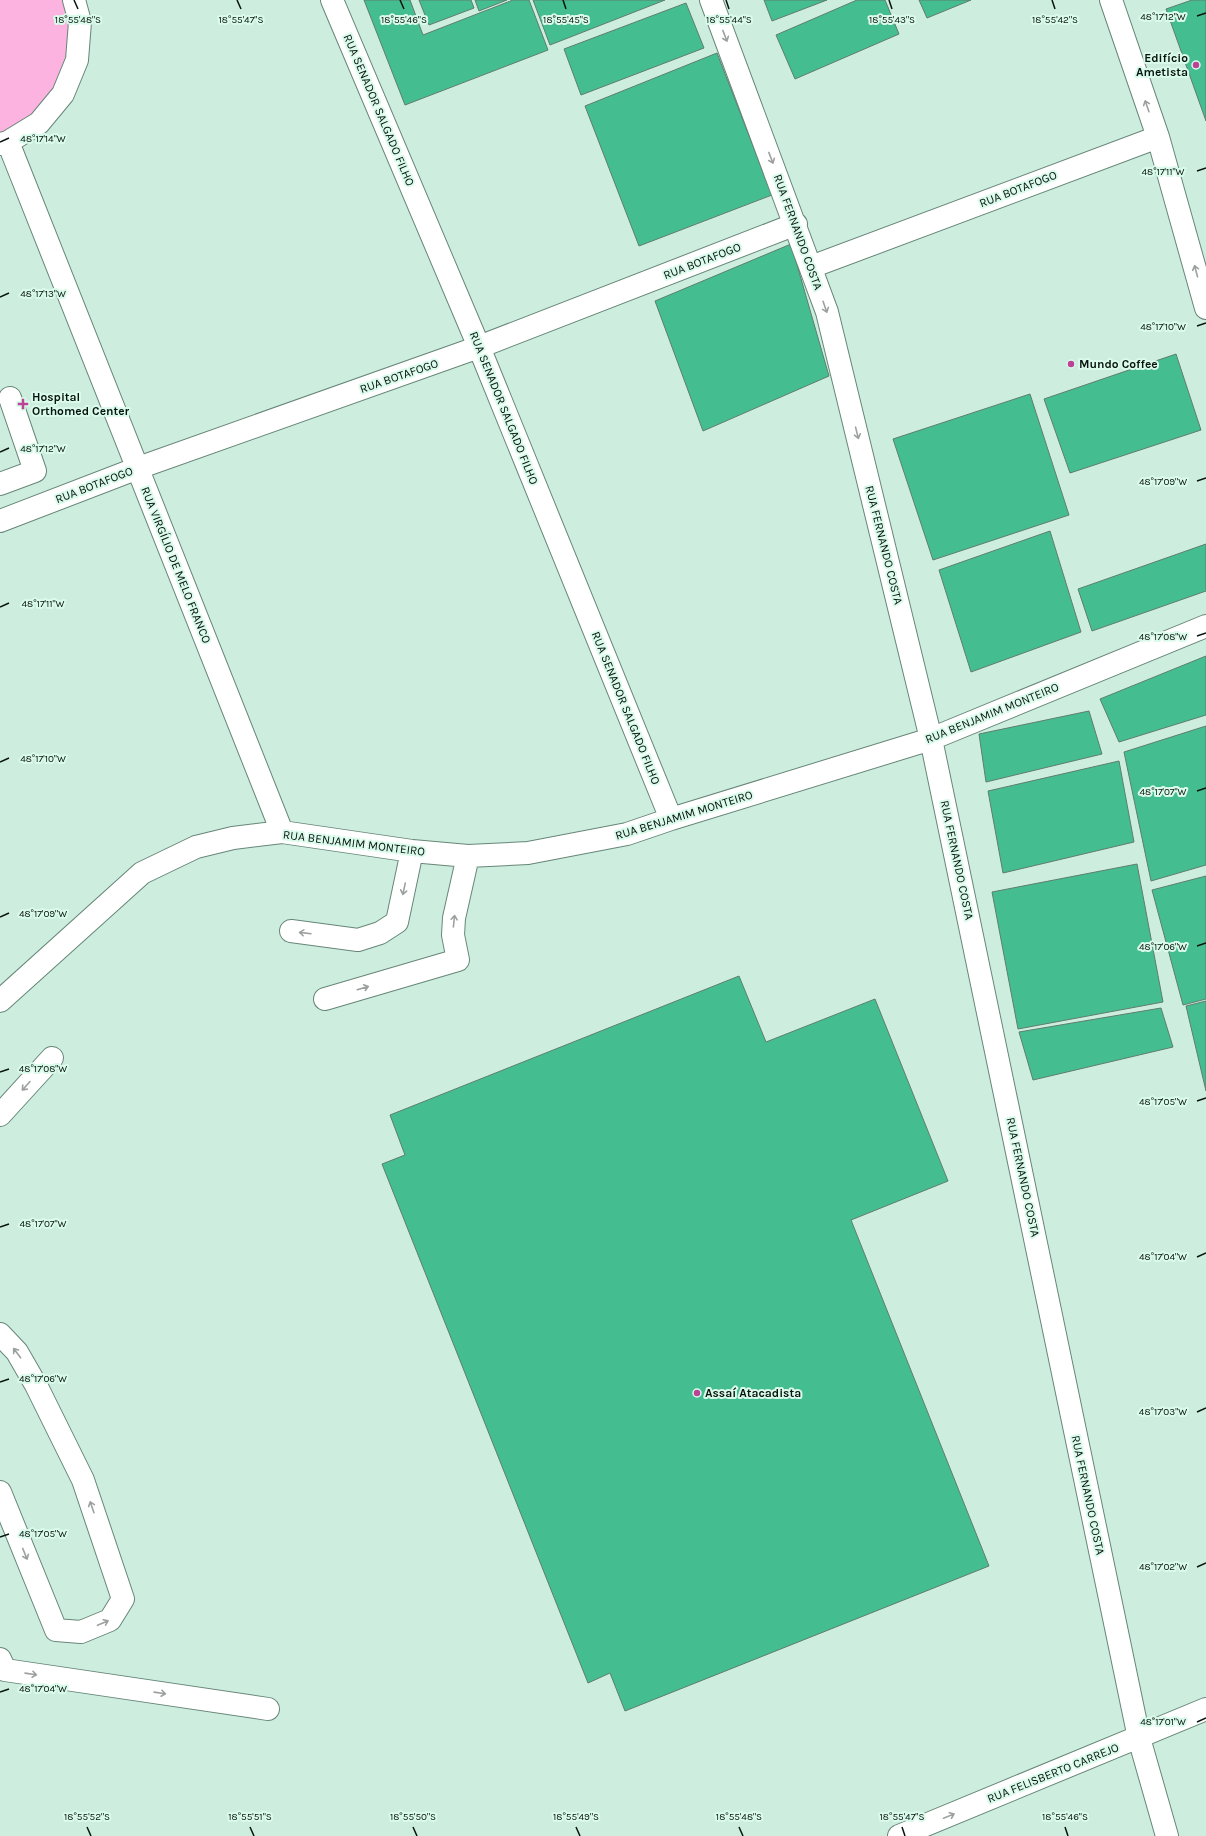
<svg xmlns="http://www.w3.org/2000/svg" width="1206" height="1836" font-family="Karla,sans-serif">
  <style>
    .green { fill: #fcb3df }
    .building { fill: #44be91; stroke: #5f7d6f }
    .lines { fill: none; stroke-linecap: round; stroke-linejoin: round }
    .minor-casing { stroke: #678678; stroke-width: 24 }
    .minor { stroke: #fff; stroke-width: 22 }
    .oneway { stroke: #9ca19f }
    .ticks { fill: none; stroke: #08140f; stroke-width: 1.5 }
    .poi-dot { fill: #bc4295; stroke: #dafbeb; stroke-width: 1.5 }
    .labels { text-anchor: middle; dominant-baseline: central; stroke-width: 4; stroke-linejoin: round; paint-order: stroke }
    .poi-label { font-size: 12px; font-weight: bold; fill: #08140f; stroke: #dafbeb; text-anchor: start }
    .street-label { font-size: 12px; fill: #08140f; stroke: #dafbeb }
    .ticks-label { font-size: 10px; text-anchor: middle; fill: #08140f; stroke: #dafbeb; stroke-width: 4; stroke-linejoin: round; paint-order: stroke }
  </style>
  <rect width="100%" height="100%" fill="#cdeede"/>
  <path class="green" d="M0,0h74l-11,94 -63,50z"/>
  <path class="building" d="M364,0h46l13,35 90,-35h16l19,50 -143,55z
    M419,0h52l3,8 -45,17z
    M475,0h32l-28,11z
    M533,0h132l-115,45z
    M764,0h63l-55,21z
    M857,0h28l14,34 -104,45 -19,-44z
    M919,0h52l-44,18z
    M1192,0h14v121l-40,-112z
    M686,3l18,45 -123,47 -17,-46z
    M717,53l55,142 -133,51 -54,-140z
    M791,244l38,132 -126,55 -48,-130z
    M1176,354l25,76 -131,43 -26,-74z
    M1030,394l39,121 -136,45 -40,-121z
    M1050,531l31,101 -110,40 -32,-102z
    M1206,544v47l-114,40 -14,-42z
    M1206,656v59l-87,27 -19,-43z
    M1089,711l13,43 -116,28 -7,-48z
    M1206,726v139l-55,16 -27,-129z
    M1119,761l15,81 -131,31 -15,-82z
    M1137,864l26,138 -145,27 -26,-137z
    M1206,876v123l-23,6 -31,-115z
    M739,976l27,66 109,-43 73,182 -97,39 138,346 -364,145 -15,-38 -22,10 -206,-519 23,-9 -15,-40z
    M1206,1001v90l-20,-85z
    M1161,1008l12,39 -140,33 -14,-48z"/>
  <g class="lines">
    <g class="minor-casing">
      <path id="minor" d="M332,0l147,347 192,472
        M711,0l116,312 104,427 208,999 28,98
        M1111,0l47,137 48,171
        M8,142l274,690
        M0,144l8,-2 31,-19 24,-29 14,-34 3,-38 -6,-22
        M811,267l347,-130
        M0,484l35,-13 -25,-73
        M0,521l138,-53 341,-121 317,-123
        M291,931l67,9 22,-7 17,-11 15,-71
        M325,999l133,-39 -5,-25 1,-17 14,-62
        M0,1001l142,-128 54,-26 37,-9 49,-6 130,19 56,5 60,-3 99,-19 44,-15 260,-80 275,-113
        M0,1115l52,-57
        M0,1334l17,18 19,33 47,95 40,119 -13,21 -29,12 -25,-2 -56,-138
        M0,1659l5,11 263,39
        M899,1836l307,-127"/>
    </g>
    <use href="#minor" class="minor"/>
  </g>
  <defs><path id="oneway-shaft" d="M-6 0H5M1.5-3L5.5 0L1.5 3" fill="none" stroke-width="1.6" stroke-linecap="round" stroke-linejoin="round"/></defs>
  <g class="oneway">
    <use href="#oneway-shaft" transform="translate(725 36) rotate(69)"/>
    <use href="#oneway-shaft" transform="translate(1147 106) rotate(-109)"/>
    <use href="#oneway-shaft" transform="translate(771 158) rotate(69)"/>
    <use href="#oneway-shaft" transform="translate(1196 271) rotate(-105)"/>
    <use href="#oneway-shaft" transform="translate(825 307) rotate(71)"/>
    <use href="#oneway-shaft" transform="translate(857 433) rotate(76)"/>
    <use href="#oneway-shaft" transform="translate(404 889) rotate(102)"/>
    <use href="#oneway-shaft" transform="translate(454 921) rotate(-84)"/>
    <use href="#oneway-shaft" transform="translate(305 933) rotate(-173)"/>
    <use href="#oneway-shaft" transform="translate(363 988) rotate(-16)"/>
    <use href="#oneway-shaft" transform="translate(26 1086) rotate(132)"/>
    <use href="#oneway-shaft" transform="translate(17 1353) rotate(-127)"/>
    <use href="#oneway-shaft" transform="translate(92 1507) rotate(-109)"/>
    <use href="#oneway-shaft" transform="translate(25 1554) rotate(68)"/>
    <use href="#oneway-shaft" transform="translate(103 1623) rotate(-23)"/>
    <use href="#oneway-shaft" transform="translate(31 1674) rotate(8)"/>
    <use href="#oneway-shaft" transform="translate(160 1693) rotate(8)"/>
    <use href="#oneway-shaft" transform="translate(949 1816) rotate(-22)"/>
  </g>
  <path class="ticks" d="M74,0l4,9M237,0l4,9M400,0l4,9M563,0l3,9M726,0l3,9M889,0l3,9M1052,0l3,9M1197,16l9,-3M0,142l9,-4M1197,171l9,-3M0,297l9,-4M1197,326l9,-3M0,452l9,-4M1197,481l9,-3M0,607l9,-4M1197,636l9,-3M0,762l9,-4M1197,791l9,-3M0,917l9,-4M1197,946l9,-3M0,1072l9,-3M1197,1101l9,-3M0,1227l9,-3M1197,1257l9,-4M0,1382l9,-3M1197,1412l9,-4M0,1537l9,-3M1197,1567l9,-4M0,1692l9,-3M1197,1722l9,-4M87,1827l4,9M250,1827l4,9M413,1827l4,9M576,1827l4,9M739,1827l4,9M902,1827l3,9M1065,1827l3,9"/>
  <g class="poi-dot">
    <circle cx="1196" cy="65" r="4"/>
    <circle cx="1071" cy="364" r="4"/>
    <path d="M21 398h4v4h4v4h-4v4h-4v-4h-4v-4h4z"/>
    <circle cx="697" cy="1393" r="4"/>
  </g>
  <g class="labels">
    <g class="poi-label">
      <text x="1188" y="58" text-anchor="end">Edifício<tspan x="1188" dy="14">Ametista</tspan></text>
      <text x="1079" y="364">Mundo Coffee</text>
      <text x="32" y="397">Hospital<tspan x="32" dy="14">Orthomed Center</tspan></text>
      <text x="705" y="1393">Assaí Atacadista</text>
    </g>
    <g class="street-label">
      <text transform="translate(379 110) rotate(67)">RUA SENADOR SALGADO FILHO</text>
      <text transform="translate(1018 189) rotate(-21)">RUA BOTAFOGO</text>
      <text transform="translate(798 232) rotate(70)">RUA FERNANDO COSTA</text>
      <text transform="translate(702 261) rotate(-21)">RUA BOTAFOGO</text>
      <text transform="translate(399 376) rotate(-19)">RUA BOTAFOGO</text>
      <text transform="translate(504 408) rotate(68)">RUA SENADOR SALGADO FILHO</text>
      <text transform="translate(94 485) rotate(-21)">RUA BOTAFOGO</text>
      <text transform="translate(884 545) rotate(76)">RUA FERNANDO COSTA</text>
      <text transform="translate(176 565) rotate(68)">RUA VIRGÍLIO DE MELO FRANCO</text>
      <text transform="translate(626 708) rotate(68)">RUA SENADOR SALGADO FILHO</text>
      <text transform="translate(992 713) rotate(-22)">RUA BENJAMIM MONTEIRO</text>
      <text transform="translate(684 815) rotate(-17)">RUA BENJAMIM MONTEIRO</text>
      <text transform="translate(354 843) rotate(7)">RUA BENJAMIM MONTEIRO</text>
      <text transform="translate(957 860) rotate(78)">RUA FERNANDO COSTA</text>
      <text transform="translate(1023 1177) rotate(78)">RUA FERNANDO COSTA</text>
      <text transform="translate(1088 1495) rotate(78)">RUA FERNANDO COSTA</text>
      <text transform="translate(1053 1773) rotate(-22)">RUA FELISBERTO CARREJO</text>
    </g>
  </g>
  <g class="ticks-label">
    <text x="1163" y="20">48°17'12"W</text>
    <text x="78" y="23">18°55'48"S</text>
    <text x="241" y="23">18°55'47"S</text>
    <text x="404" y="23">18°55'46"S</text>
    <text x="566" y="23">18°55'45"S</text>
    <text x="729" y="23">18°55'44"S</text>
    <text x="892" y="23">18°55'43"S</text>
    <text x="1055" y="23">18°55'42"S</text>
    <text x="43" y="142">48°17'14"W</text>
    <text x="1163" y="175">48°17'11"W</text>
    <text x="43" y="297">48°17'13"W</text>
    <text x="1163" y="330">48°17'10"W</text>
    <text x="43" y="452">48°17'12"W</text>
    <text x="1163" y="485">48°17'09"W</text>
    <text x="43" y="607">48°17'11"W</text>
    <text x="1163" y="640">48°17'08"W</text>
    <text x="43" y="762">48°17'10"W</text>
    <text x="1163" y="795">48°17'07"W</text>
    <text x="43" y="917">48°17'09"W</text>
    <text x="1163" y="950">48°17'06"W</text>
    <text x="43" y="1072">48°17'08"W</text>
    <text x="1163" y="1105">48°17'05"W</text>
    <text x="43" y="1227">48°17'07"W</text>
    <text x="1163" y="1260">48°17'04"W</text>
    <text x="43" y="1382">48°17'06"W</text>
    <text x="1163" y="1415">48°17'03"W</text>
    <text x="43" y="1537">48°17'05"W</text>
    <text x="1163" y="1570">48°17'02"W</text>
    <text x="43" y="1692">48°17'04"W</text>
    <text x="1163" y="1725">48°17'01"W</text>
    <text x="87" y="1820">18°55'52"S</text>
    <text x="250" y="1820">18°55'51"S</text>
    <text x="413" y="1820">18°55'50"S</text>
    <text x="576" y="1820">18°55'49"S</text>
    <text x="739" y="1820">18°55'48"S</text>
    <text x="902" y="1820">18°55'47"S</text>
    <text x="1065" y="1820">18°55'46"S</text>
  </g>
</svg>
